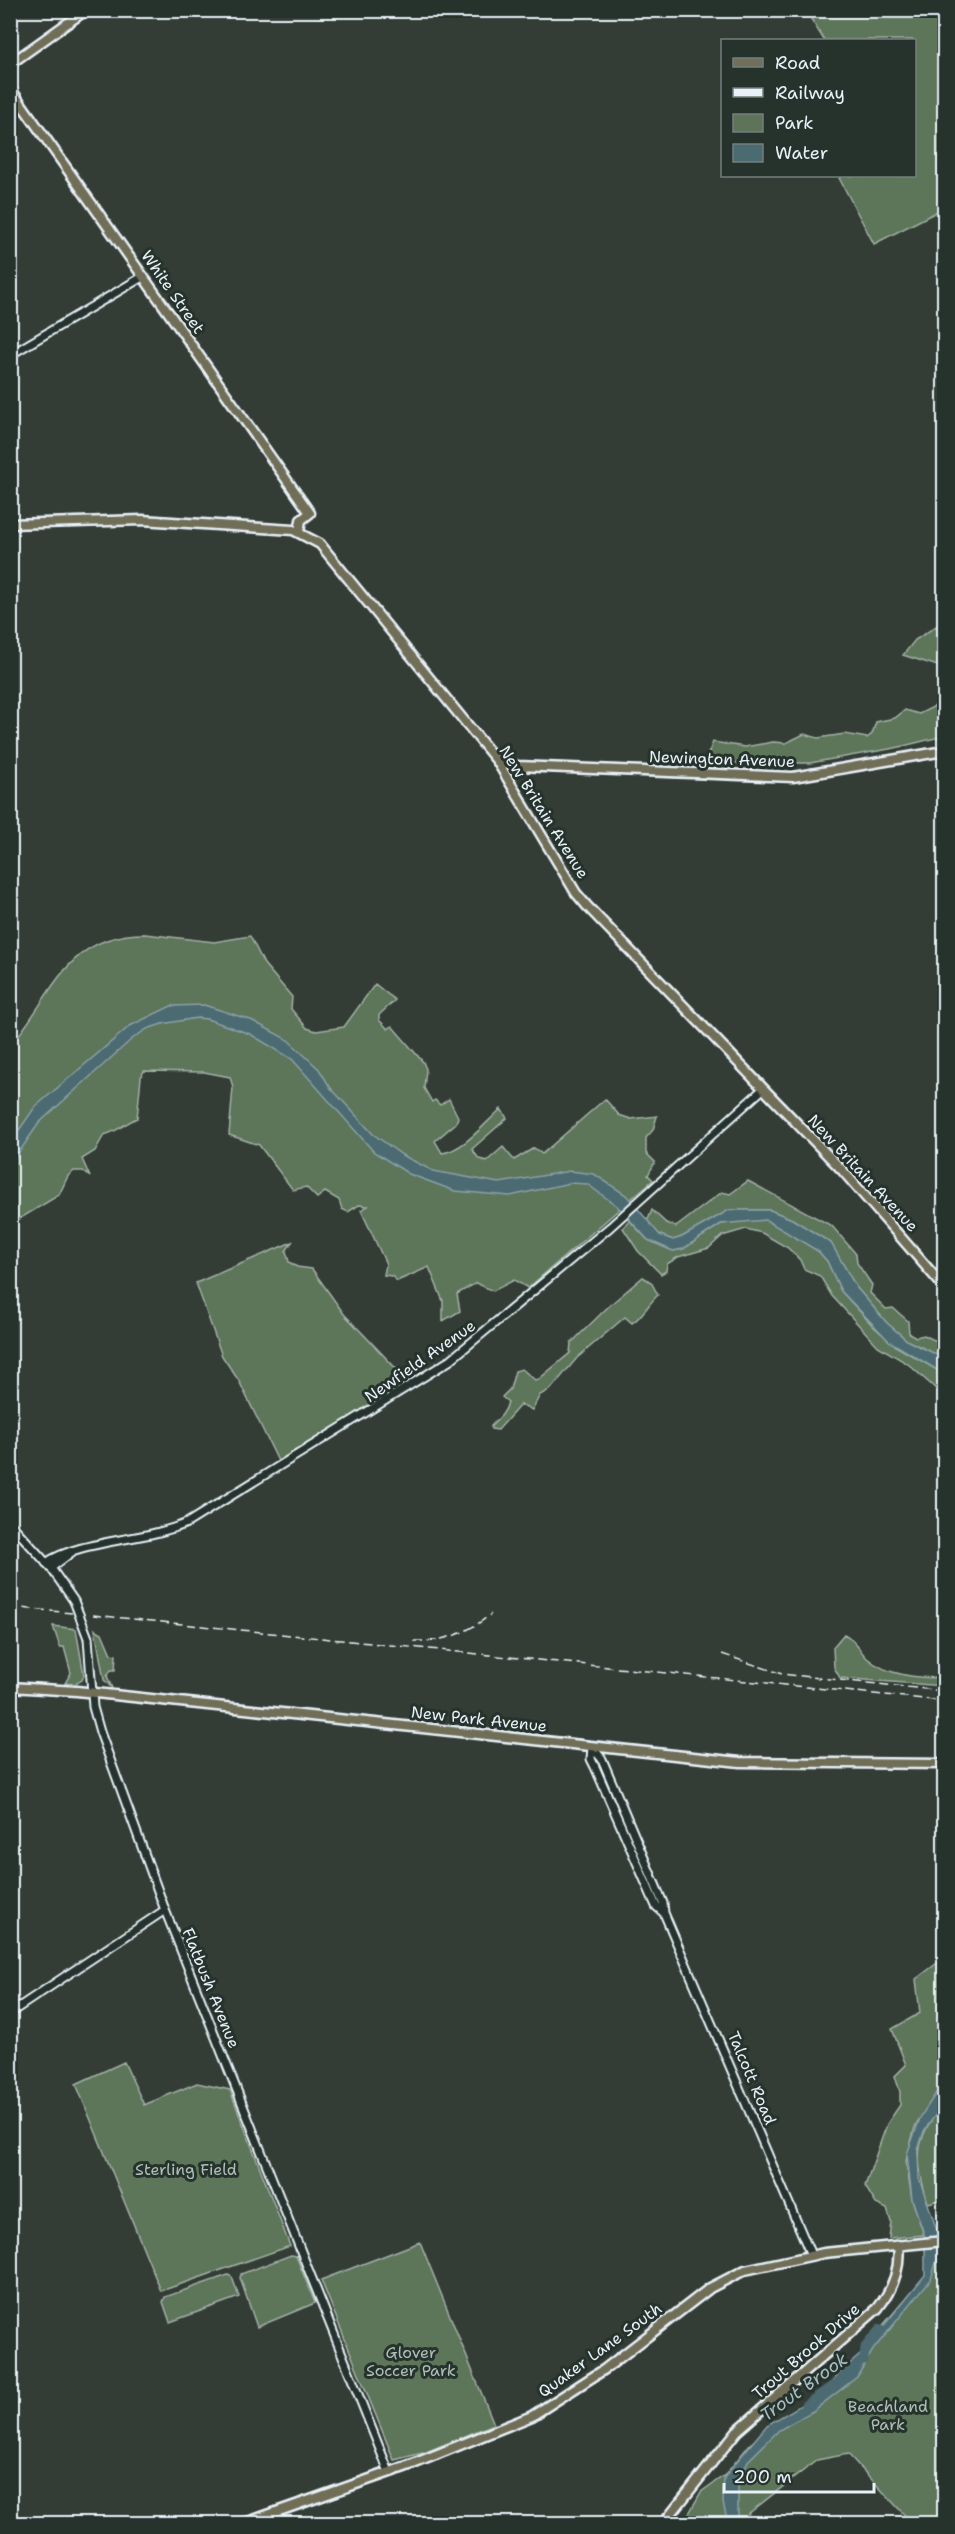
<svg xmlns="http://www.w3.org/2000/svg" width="955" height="2534" font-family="'Shantell Sans',sans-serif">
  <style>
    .green { fill: #5d7458; stroke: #a2b2a8; stroke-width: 1.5 }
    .water { fill: #4b6b72; stroke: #8aa1a8; stroke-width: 1.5 }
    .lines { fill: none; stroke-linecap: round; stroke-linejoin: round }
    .river { stroke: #4b6b72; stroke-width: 9 }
    .minor-casing { stroke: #e8f1f8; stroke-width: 11 }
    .major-casing { stroke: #e8f1f8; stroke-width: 13 }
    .minor { stroke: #26332d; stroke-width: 7 }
    .major { stroke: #716e59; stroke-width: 8 }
    .rail { stroke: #e8f1f8; stroke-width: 1.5; stroke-dasharray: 9 4.5; stroke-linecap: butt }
    .minor-bridge-casing { stroke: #e8f1f8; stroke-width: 11; stroke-linecap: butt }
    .minor-bridge { stroke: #26332d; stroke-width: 7 }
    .labels { text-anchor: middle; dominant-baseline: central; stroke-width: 6; stroke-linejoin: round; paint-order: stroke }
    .street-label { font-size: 16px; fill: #e8f1f8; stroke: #26332d }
    .park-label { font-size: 16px; fill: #b0bfb8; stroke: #26332d }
    .water-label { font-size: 18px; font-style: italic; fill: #a9bbc2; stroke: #26332d }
  </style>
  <rect width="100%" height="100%" fill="#343c36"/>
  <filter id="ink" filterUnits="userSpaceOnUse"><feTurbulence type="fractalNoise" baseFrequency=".0167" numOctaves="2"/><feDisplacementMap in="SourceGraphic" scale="12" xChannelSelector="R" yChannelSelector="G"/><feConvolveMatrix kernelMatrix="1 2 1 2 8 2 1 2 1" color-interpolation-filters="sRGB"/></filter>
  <g filter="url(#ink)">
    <path class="green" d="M806,11h138v197l-70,36 -35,-66 5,-2h70v-136h-90z
      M944,621v47l-41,-13 12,-15z
      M941,703h3v33l-49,12 -85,15h-82l-22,-4 7,-17 32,5 28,-5 13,1 18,-9 14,4 27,-4 22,4 5,-4 4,-12 19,-4 10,-8 14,4z
      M145,934l69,8 36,-6 14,28 28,33 -1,12 16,19 9,3 28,-4 31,-43 20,16 -16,15v5l9,9 4,-3 31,36 3,7 -2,19 8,14 3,-2 5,5 9,-6 9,18 -2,6 -21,18 7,12c22,-3 42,-29 59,-44l6,9 -35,31 7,10 8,2 16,-14 11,13 20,-12 8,6 63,-55 14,16 12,4 26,-3 -4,14 -7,8v15l9,9 -7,13 5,5 -125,108 -14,-8 -21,11 -17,-8 -19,11 3,17 -17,10v-20l-14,-34 -32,14 -5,-5 -8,-1 2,-11 -25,-54 7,-4 -9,-1 -11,7 -6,-3 -3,-9 -14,-8 -8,6 -11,-11 -13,3 -34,-45 -30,-10 4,-48 -3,-10 -26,-5 -60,-1 -3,6 -4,41c-12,5 -20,14 -33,17l-9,16 -13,8 8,18 -7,-6h-9l-6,5 -9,19 -48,29v-179c42,-49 54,-111 134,-111z
      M748,1181l84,45 24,28 1,9 15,22 -2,8 16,16 7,-1 15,13 1,12 7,4 8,-2 12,6 8,-3v20l-36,-17 -21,-18 -31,-36 -25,-44 -39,-24 -22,-9h-41l-47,27 -9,3 -13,-5 -13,-13 5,-12 14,13 10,4 46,-35 8,2z
      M759,1219l10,2 49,30 9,10 14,30 33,36 23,20 47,27v22l-36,-32 -30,-18 -46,-50 -12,-20 -16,-7 -4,-9 -12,-12 -26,-15 -16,-4 -24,7 -13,12 -31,9 -11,7 -1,7 -5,3 -23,-23 -15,-23 6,-8 19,20 25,11 10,-2 38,-25z
      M292,1242l-6,9 3,11 8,5 15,2 32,45 63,66 -2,4 -127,77 -39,-80 -17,-25 -26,-73z
      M643,1277l8,5 7,13c-9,8 -16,22 -26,28l-7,-6 -48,41 -26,31 -11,6 -8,15 -11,-6 -23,26 -7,-1v-3c8,-8 14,-12 17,-24l-6,-5 8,-8 5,-18 7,-2 13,11 4,-1 31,-26 1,-10 39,-38z
      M53,1626l23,3 8,46 -2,5 -7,4 -10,-1 6,-10 -7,-26h-4z
      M95,1629l7,4 9,21 5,1 -1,15h-4l-4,6 5,12 -8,-8z
      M844,1634c11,5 15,16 23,24 20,18 52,20 77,20v8l-104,-8 -6,-11 -1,-20z
      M944,1958v123l-29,46 -9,34 6,38 12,36 -35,3 2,-16 -4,-13 -11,-5 -11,-18 22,-62 13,-19v-13l-5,-16 11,-11 -14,-36 28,-16 -4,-34z
      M124,2062l20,43 53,-22 33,7 60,156 -129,45 -85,-207z
      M944,2103v96l-16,4c-13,-43 -15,-64 16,-100z
      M420,2242l74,182 -68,28 -32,8 -73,-180z
      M944,2248v275h-32l-64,-69 -31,6 -69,54 -3,9 -62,1 18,-32 25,-18 24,-30 80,-59 32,-20 3,-19 62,-72 3,-24z
      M291,2255l5,1 19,47 -58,24 -17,-49 1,-4z
      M228,2275l4,2 7,20 -69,25 -7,-20 2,-5z"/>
    <path class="water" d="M204,1005l47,15 37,20 31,29 11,18 43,47 29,21 31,16 66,12 71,-12 24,3 32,21 34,40 13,5 9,-3 47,-27h41l22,9 39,24 25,44 31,36 21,18 36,17v16l-55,-33 -48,-50 -14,-30 -9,-10 -52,-31 -45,4 -38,25 -10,2 -25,-11 -31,-34 -30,-22 -17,-1 -60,13 -55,-5 -46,-17 -35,-22 -82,-93 -42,-25 -43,-15 -10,-1 -35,6 -15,5 -15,10 -93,84 -28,41 -1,-21 25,-36 95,-81 41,-20z
      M944,2081v22l-20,28 -6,19 1,28 19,55v24l-7,22 -58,71 -16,27 -44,34 -34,19 -31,31 -10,21v41h-10l-5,-20 1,-25 8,-11 35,-42 58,-34 12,-16 23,-20 65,-80v-38l-13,-38 -5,-45 14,-38z"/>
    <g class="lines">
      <path class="river" d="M864,2360l1,-13 15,-18
        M805,2405l30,-21"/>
      <g class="minor-casing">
        <path id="minor" d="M10,355l134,-79
          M10,1523l41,45 23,33
          M46,1563c33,-23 100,-22 141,-40l262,-162 161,-134 153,-138
          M51,1568l21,-16
          M88,1638l5,69 7,25 65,178 224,562
          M592,1747l10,12 61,144 1,10 147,342
          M592,1747l-1,12 4,8 61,139 8,7
          M10,2013l155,-103"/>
      </g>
      <g class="major-casing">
        <path id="major" d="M10,64l76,-54
          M10,88l300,425 -9,7 -2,12
          M10,524l132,-4 151,10 27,14 177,217 79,132 11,13 256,265 101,116
          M498,761l20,5 275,11 151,-26
          M10,1687l67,4 663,71 204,2
          M242,2524l171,-60 119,-48 73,-47 105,-81 35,-18 79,-17 120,-12
          M663,2524l74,-93 141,-123c14,-18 23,-39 20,-63"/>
      </g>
      <use href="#minor" class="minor"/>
      <use href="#major" class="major"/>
      <path class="rail" d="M10,1607l62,6
        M93,1615l851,86
        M414,1641c30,1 54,-8 77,-27
        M722,1654l60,20 162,17"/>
      <g class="minor-bridge-casing">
        <path id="minor-bridge" d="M74,1601l14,37"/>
      </g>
      <use href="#minor-bridge" class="minor-bridge"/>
    </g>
  </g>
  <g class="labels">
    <g class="street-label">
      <text transform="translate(173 292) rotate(55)">White Street</text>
      <text transform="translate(722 759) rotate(2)">Newington Avenue</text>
      <text transform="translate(544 812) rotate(58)">New Britain Avenue</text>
      <text transform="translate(863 1173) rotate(47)">New Britain Avenue</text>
      <text transform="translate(420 1361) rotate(-35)">Newfield Avenue</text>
      <text transform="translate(479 1719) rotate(6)">New Park Avenue</text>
      <text transform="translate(211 1988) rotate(68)">Flatbush Avenue</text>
      <text transform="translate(752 2078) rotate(67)">Talcott Road</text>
      <text transform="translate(600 2350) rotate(-36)">Quaker Lane South</text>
      <text transform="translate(806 2351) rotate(-41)">Trout Brook Drive</text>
    </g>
    <g class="park-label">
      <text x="186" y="2169">Sterling Field</text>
      <text x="411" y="2352">Glover<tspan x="411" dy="18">Soccer Park</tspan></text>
      <text x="888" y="2406">Beachland<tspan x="888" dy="18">Park</tspan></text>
    </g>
    <g class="water-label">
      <text transform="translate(804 2387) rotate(-36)">Trout Brook</text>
    </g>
  </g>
  <rect width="955" height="2534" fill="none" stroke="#26332d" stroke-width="36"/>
  <rect x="18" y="18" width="919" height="2498" fill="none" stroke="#e8f1f8" stroke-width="2" filter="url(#ink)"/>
  <rect x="721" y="39" width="195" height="138" fill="#26332d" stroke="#747f7e" stroke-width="1.5"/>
  <rect x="733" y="58" width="30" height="9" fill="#716e59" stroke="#747f7e" stroke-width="1.5"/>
  <text x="775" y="69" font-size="18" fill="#e8f1f8">Road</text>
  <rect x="733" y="88" width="30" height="9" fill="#e8f1f8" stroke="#747f7e" stroke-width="1.5"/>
  <text x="775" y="99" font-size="18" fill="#e8f1f8">Railway</text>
  <rect x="733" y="114" width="30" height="18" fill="#5d7458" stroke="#747f7e" stroke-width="1.5"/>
  <text x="775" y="129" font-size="18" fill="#e8f1f8">Park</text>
  <rect x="733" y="144" width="30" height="18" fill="#4b6b72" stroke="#747f7e" stroke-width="1.5"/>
  <text x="775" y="159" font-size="18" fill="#e8f1f8">Water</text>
  <path d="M724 2483v9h150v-9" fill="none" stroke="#e8f1f8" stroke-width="3"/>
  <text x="733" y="2483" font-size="18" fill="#e8f1f8" stroke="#26332d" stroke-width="4.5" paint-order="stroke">200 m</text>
</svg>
